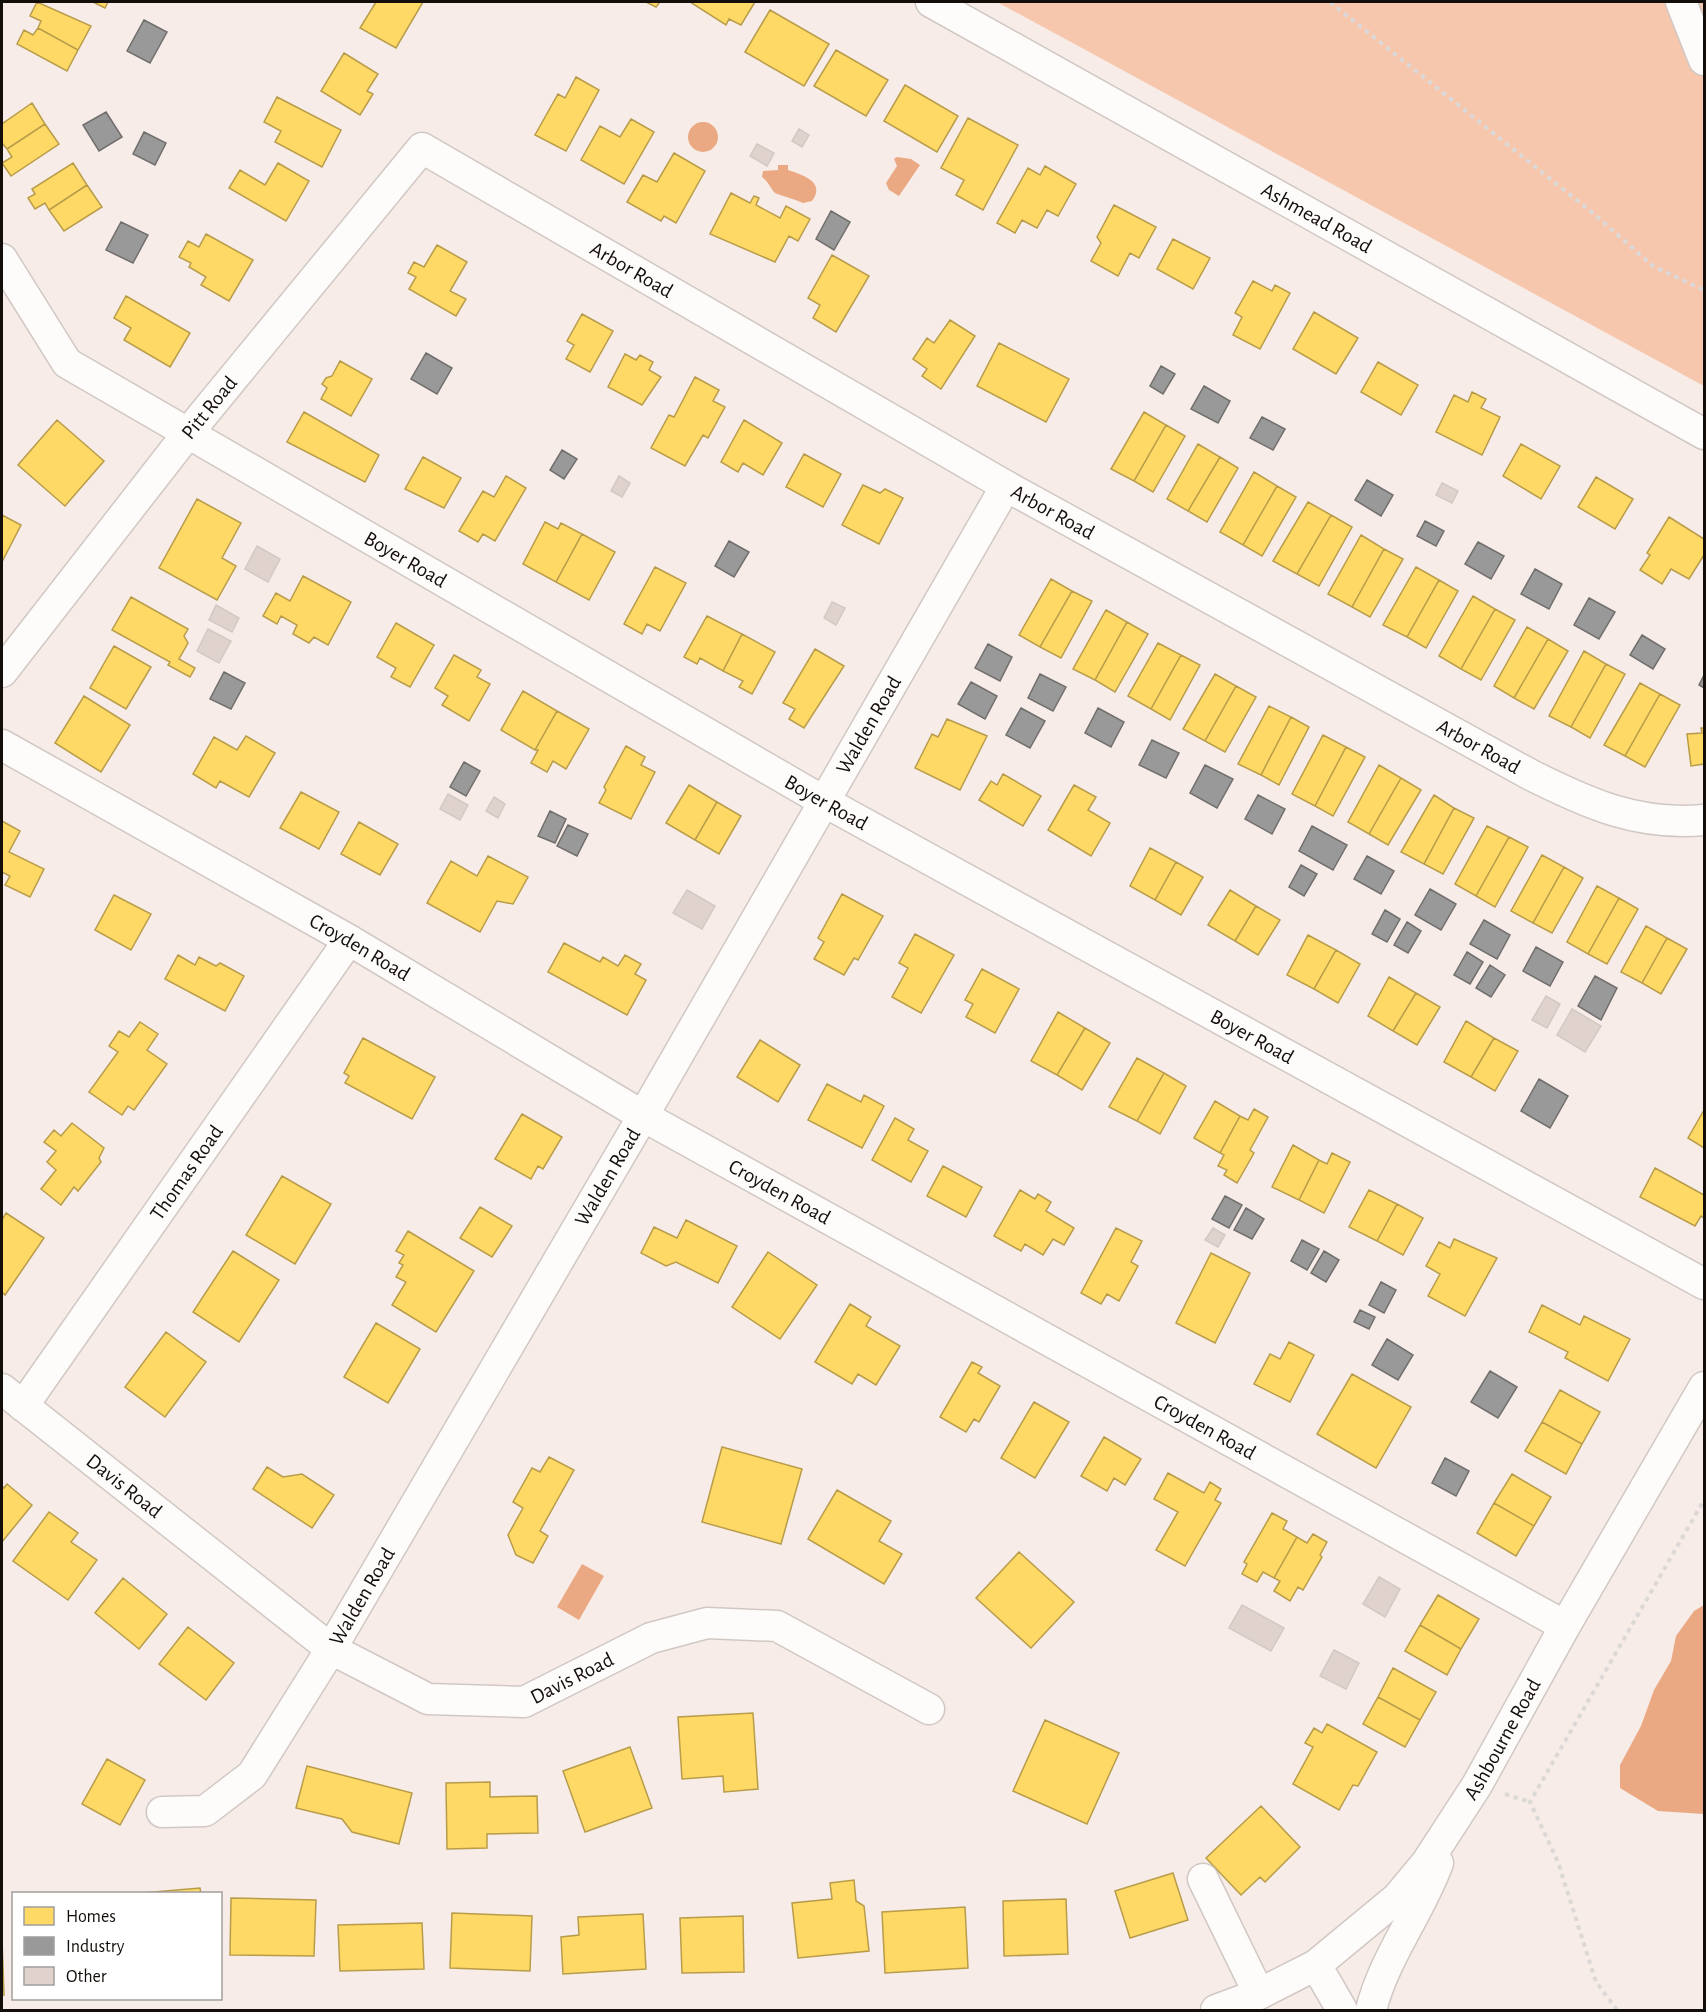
<svg xmlns="http://www.w3.org/2000/svg" width="1706" height="2012" font-family="'Alegreya Sans',sans-serif">
  <style>
    .green { fill: #f7c7ad }
    .water { fill: #eba983 }
    .homes { fill: #ffd966; stroke: #b89c4a; stroke-width: 1.5 }
    .industry { fill: #999; stroke: #716f6e; stroke-width: 1.5 }
    .building { fill: #e0d3ce; stroke: #d2c9c5; stroke-width: 1.5 }
    .lines { fill: none; stroke-linecap: round; stroke-linejoin: round }
    .minor-casing { stroke: #d1c8c4; stroke-width: 33 }
    .path { stroke: #dcd8d7; stroke-width: 4; stroke-dasharray: 4.5 4.5; stroke-linecap: butt }
    .minor { stroke: #fefcfb; stroke-width: 30 }
    .labels { text-anchor: middle; dominant-baseline: central; stroke-width: 6; stroke-linejoin: round; paint-order: stroke }
    .street-label { font-size: 21px; fill: #140e0a; stroke: #fff }
  </style>
  <rect width="100%" height="100%" fill="#f7ece7"/>
  <path class="green" d="M997,2h707v384z"/>
  <path class="water" d="M688 137a15 15 0 1 1 30 0a15 15 0 1 1-30 0Z
    M897,157l14,2 9,6 -21,31 -10,-6 -3,-7 11,-17 -3,-7z
    M778,165h10v5c15,5 38,12 24,31l-9,2c-6,-3 -27,-9 -28,-10 -5,-5 -6,-11 -13,-16l1,-6 15,-1z
    M582,1564l22,12 -25,44 -22,-13z
    M1704,1605v209l-46,-3 -38,-23v-23l21,-39 13,-36 17,-29 5,-25 18,-25z"/>
  <path class="homes" d="M37,2l54,24 -13,24 -40,-22 3,-7 -11,-5z
    M93,2h15l-3,6z
    M376,2h47l-27,46 -36,-20z
    M646,2h14l-4,5z
    M690,2h65l-14,23 -12,-6 -3,6z
    M770,10l59,34 -25,42 -59,-34z
    M38,28l40,22 -11,21 -50,-27 7,-14 9,5z
    M836,50l52,30 -22,36 -52,-30z
    M344,53l34,21 -11,17 6,3 -13,21 -39,-24z
    M576,77l23,13 -33,61 -31,-16 23,-41 7,4z
    M905,85l53,31 -21,36 -53,-31z
    M277,97l64,33 -19,37 -47,-25 6,-11 -17,-9z
    M32,103l13,21 -38,25 -5,-6v-19z
    M968,118l50,27 -35,65 -27,-15 8,-15 -23,-12z
    M631,119l23,13 -30,52 -43,-24 19,-34 20,11z
    M45,124l14,20 -48,32 -9,-13 10,-6 -5,-8z
    M674,153l31,18 -29,52 -12,-7 -3,5 -34,-19 16,-27 14,7z
    M73,163l14,22 -38,25 -4,-7 -10,6 -7,-11 7,-4 -3,-5z
    M278,163l31,18 -23,40 -57,-33 11,-18 25,15z
    M1045,166l31,18 -18,32 -11,-6 -10,18 -15,-8 -7,13 -18,-10 31,-55 12,7z
    M87,185l15,22 -38,24 -15,-21z
    M731,193l19,10 4,-7 5,2 -3,7 24,13 6,-12 24,13 -12,22 -9,-5 -14,26 -65,-28z
    M1114,205l42,22 -17,31 -9,-5 -12,23 -27,-15 10,-18 -4,-6z
    M206,234l47,26 -24,41 -28,-16 5,-8 -17,-10 2,-4 -12,-6 9,-16 11,6z
    M1173,239l37,19 -17,31 -36,-20z
    M437,245l30,17 -17,29 16,8 -10,17 -47,-27 7,-12 -8,-4 6,-11 10,5z
    M832,255l37,21 -33,56 -23,-14 7,-13 -12,-7z
    M1253,281l19,10 3,-6 15,8 -30,56 -27,-14 9,-18 -7,-4z
    M126,296l64,37 -20,34 -46,-27 7,-12 -17,-10z
    M1314,312l44,26 -22,36 -43,-25z
    M582,314l31,17 -23,41 -24,-13 8,-14 -7,-4z
    M950,320l25,16 -34,53 -19,-13 5,-7 -14,-10 14,-21 7,5z
    M999,343l70,36 -23,43 -69,-36z
    M625,354l11,6 4,-5 13,7 -4,8 12,7 -19,28 -34,-18z
    M340,361l32,18 -21,37 -30,-17 6,-11 -5,-4 4,-6 6,-2z
    M1378,362l40,23 -17,30 -40,-23z
    M695,377l24,13 -6,11 12,6 -17,31 -5,-3 -18,31 -34,-18 18,-33 5,2z
    M1472,392l14,7 -5,9 19,9 -18,38 -46,-23 18,-37 14,7z
    M304,412l75,43 -14,27 -78,-40z
    M1144,412l22,13 -32,56 -23,-12z
    M57,420l47,41 -39,45 -47,-41z
    M744,420l38,23 -19,32 -20,-12 -5,9 -17,-10z
    M1166,425l19,11 -32,56 -19,-11z
    M1198,444l22,13 -32,54 -21,-12z
    M1521,444l39,22 -19,33 -38,-23z
    M804,454l37,20 -18,33 -37,-20z
    M423,457l38,21 -17,30 -39,-19z
    M1220,457l18,11 -31,54 -19,-11z
    M1254,472l23,14 -34,59 -23,-13z
    M506,476l20,12 -31,53 -12,-7 -5,8 -19,-11 24,-40 11,6z
    M1596,477l37,22 -18,30 -37,-22z
    M863,485l17,8 5,-4 18,9 -24,46 -37,-19z
    M1277,486l19,11 -34,59 -19,-11z
    M197,499l44,24 -19,35 14,8 -19,34 -58,-32z
    M1308,502l23,13 -34,59 -24,-13z
    M2,515l19,10 -19,37z
    M1331,515l21,12 -33,59 -22,-12z
    M1669,517l35,22v16l-15,24 -18,-10 -9,15 -22,-14 10,-15 -3,-2z
    M545,522l13,7 3,-6 21,11 -26,48 -33,-18z
    M582,534l33,18 -26,48 -33,-18z
    M1361,535l23,14 -32,58 -24,-13z
    M1384,549l19,10 -33,58 -18,-10z
    M655,567l31,16 -26,48 -13,-7 -5,10 -18,-10z
    M1416,567l23,13 -32,57 -24,-12z
    M303,576l48,26 -23,43 -14,-8 -5,6 -16,-9 4,-9 -16,-9 -4,8 -14,-8 13,-23 14,8z
    M1051,579l21,12 -32,56 -21,-12z
    M1439,580l19,11 -32,57 -19,-11z
    M1072,591l20,10 -31,57 -21,-11z
    M1473,596l22,13 -34,60 -22,-13z
    M131,597l57,32 -4,7 4,7 -9,16 16,9 -5,9 -22,-12 2,-3 -58,-32z
    M1495,609l20,11 -34,60 -20,-11z
    M1106,610l21,12 -32,58 -22,-11z
    M707,616l35,18 -19,37 -23,-13 -3,6 -13,-7z
    M1127,622l21,12 -33,58 -20,-12z
    M396,623l38,22 -24,42 -19,-10 5,-9 -19,-11z
    M1527,627l21,12 -34,59 -20,-12z
    M742,634l33,18 -23,42 -13,-7 4,-6 -20,-10z
    M1548,639l20,12 -34,58 -20,-11z
    M1158,643l23,12 -30,54 -23,-13z
    M114,646l37,21 -25,42 -36,-21z
    M815,649l29,17 -40,62 -15,-9 6,-10 -12,-6z
    M1584,651l22,13 -35,63 -22,-11z
    M454,655l27,15 -4,7 13,7 -21,37 -27,-16 6,-9 -13,-8z
    M1181,655l19,10 -30,55 -19,-11z
    M1606,664l19,10 -35,64 -19,-11z
    M1215,674l21,12 -31,55 -22,-12z
    M1640,683l20,11 -35,62 -21,-11z
    M1236,686l20,11 -31,55 -20,-11z
    M523,691l34,20 -22,39 -34,-20z
    M1660,694l20,11 -35,62 -20,-11z
    M84,696l46,29 -29,47 -46,-29z
    M1269,706l22,11 -30,58 -23,-11z
    M557,711l32,18 -23,40 -13,-8 -6,11 -16,-9 7,-13h-3z
    M1291,717l18,10 -30,58 -18,-10z
    M947,719l40,17 -27,54 -45,-22 17,-34 6,3z
    M1701,728h3v36l-13,2 -4,-32 15,-1z
    M1323,735l23,12 -31,59 -23,-12z
    M246,736l29,17 -26,44 -29,-16 -4,7 -23,-14 21,-37 23,13z
    M626,746l19,11 -4,8 14,7 -24,47 -32,-16 7,-13 -2,-3z
    M1346,747l19,10 -32,59 -18,-10z
    M1379,765l22,13 -32,56 -21,-12z
    M1003,774l38,22 -18,30 -44,-26 12,-19 6,4z
    M1401,778l20,12 -33,55 -19,-11z
    M689,785l28,17 -22,38 -29,-17z
    M1074,785l22,12 -8,13 22,13 -19,33 -43,-26z
    M301,792l38,20 -20,37 -39,-21z
    M1434,795l20,13 -30,56 -23,-12z
    M717,802l24,14 -22,38 -24,-14z
    M1454,808l20,10 -31,56 -19,-10z
    M2,821l18,10 -11,21 35,17 -14,28 -25,-12 5,-9 -8,-4z
    M359,822l39,22 -18,31 -39,-21z
    M1487,826l22,11 -33,59 -21,-12z
    M1509,837l19,10 -33,60 -19,-11z
    M1150,848l26,14 -21,38 -25,-14z
    M1542,855l22,12 -31,56 -22,-12z
    M488,856l40,21 -15,27 -16,-3 -17,31 -53,-29 24,-42 26,15z
    M1176,862l27,15 -22,38 -26,-15z
    M1564,867l19,11 -31,55 -19,-10z
    M1597,886l22,12 -31,56 -21,-12z
    M1230,890l26,16 -21,35 -27,-16z
    M842,894l41,22 -25,44 -4,-2 -10,17 -30,-16 10,-17 -6,-4z
    M114,895l37,19 -20,36 -36,-20z
    M1619,898l19,11 -31,55 -19,-10z
    M1256,906l24,14 -22,35 -23,-14z
    M1646,926l21,12 -25,45 -21,-11z
    M915,934l39,21 -33,58 -29,-16 16,-29 -9,-5z
    M1308,935l28,15 -22,39 -27,-14z
    M1667,938l20,11 -26,45 -19,-11z
    M564,943l36,19 3,-5 15,9 7,-11 16,9 -6,10 11,6 -19,35 -79,-43z
    M1336,950l24,14 -22,39 -24,-14z
    M178,955l17,10 4,-8 17,9 4,-3 24,13 -19,35 -60,-32z
    M982,969l37,20 -24,44 -29,-16 7,-13 -8,-4z
    M1389,977l27,16 -23,38 -25,-15z
    M1416,993l24,14 -23,38 -24,-14z
    M1058,1012l27,16 -28,47 -26,-14z
    M1466,1021l28,17 -23,39 -27,-15z
    M140,1022l18,12 -11,16 20,14 -33,46 -6,-4 -6,9 -33,-23 29,-40 -9,-6 10,-15 10,6z
    M1085,1028l25,15 -28,47 -25,-15z
    M363,1038l72,39 -23,42 -67,-36 4,-7 -5,-3z
    M1494,1038l24,13 -23,40 -24,-14z
    M760,1040l40,25 -22,37 -41,-25z
    M1137,1058l27,15 -27,48 -28,-14z
    M1164,1073l22,13 -26,48 -23,-13z
    M827,1084l34,18 3,-7 20,11 -22,42 -54,-28z
    M1215,1101l25,15 -20,37 -26,-15z
    M1254,1109l14,8 -18,33 4,3 -17,30 -13,-8 3,-5 -9,-4 6,-11 -4,-2 20,-37 8,4z
    M1704,1110v38l-16,-10z
    M522,1114l40,23 -19,32 -5,-3 -7,13 -36,-20z
    M895,1118l19,11 -6,11 20,11 -17,31 -39,-22z
    M72,1123l32,25 -5,10 2,4 -23,29 -4,-4 -13,18 -20,-16 15,-19 -9,-8 9,-11 -12,-9 10,-12 7,6z
    M1293,1145l26,15 -20,40 -27,-13z
    M1332,1153l18,9 -26,51 -25,-13 20,-40 8,4z
    M943,1166l39,21 -16,30 -39,-21z
    M1655,1168l49,27v23l-3,-2 -6,10 -55,-29z
    M282,1176l49,28 -36,60 -49,-29z
    M1020,1190l15,9 3,-5 13,8 -5,9 28,17 -10,17 -11,-6 -10,16 -18,-11 -4,7 -27,-15z
    M1369,1190l28,14 -20,37 -28,-14z
    M1397,1204l26,14 -20,37 -26,-14z
    M480,1207l32,19 -20,31 -32,-19z
    M6,1213l38,25 -39,57 -3,-3v-72z
    M686,1220l51,26 -19,37 -42,-21 -10,4 -25,-13 13,-26 23,11z
    M1116,1228l26,13 -11,21 7,4 -19,35 -12,-7 -6,10 -20,-11z
    M408,1231l66,40 -38,61 -44,-27 14,-23 -10,-5 7,-12 -4,-2 5,-8 -8,-4z
    M1454,1239l43,19 -32,58 -37,-20 12,-22 -14,-8 13,-24 11,6z
    M233,1251l46,29 -40,62 -46,-30z
    M768,1252l49,33 -37,54 -48,-32z
    M1211,1253l39,20 -35,70 -39,-20z
    M850,1304l21,13 -5,9 34,20 -24,39 -18,-11 -6,10 -37,-22z
    M1542,1305l38,20 4,-9 46,23 -22,42 -43,-23 3,-6 -39,-20z
    M376,1323l44,26 -32,54 -44,-26z
    M166,1332l40,30 -41,55 -40,-30z
    M1289,1342l25,13 -24,47 -36,-18 16,-30 10,5z
    M972,1362l10,5 -4,6 22,13 -21,36 -5,-3 -8,13 -26,-15z
    M1352,1374l59,33 -35,61 -59,-34z
    M1560,1390l40,22 -18,32 -40,-22z
    M1034,1402l35,20 -34,56 -34,-20z
    M1542,1422l40,22 -16,30 -41,-23z
    M1104,1437l37,22 -16,26 -11,-7 -7,13 -26,-15z
    M722,1447l80,22 -21,75 -79,-22z
    M549,1457l25,13 -34,61 8,5 -15,27 -17,-8 -8,-20 15,-27 -10,-6 19,-34 8,4z
    M267,1467l16,10 19,-3 32,21 -22,33 -59,-39z
    M1168,1473l36,20 6,-11 11,7 -6,11 6,3 -36,63 -29,-16 22,-38 -24,-13z
    M1512,1474l39,23 -17,29 -40,-23z
    M7,1484l25,21 -30,37v-56l2,2z
    M837,1490l54,31 -12,20 23,13 -18,30 -76,-45z
    M1494,1503l40,23 -18,30 -39,-23z
    M49,1512l29,21 -7,9 26,18 -29,40 -55,-39z
    M1272,1513l15,8 -4,8 14,8 -23,41 -11,-6 -6,10 -15,-8 5,-10 -3,-2z
    M1313,1534l14,8 -7,13 2,2 -19,33 -5,-3 -8,14 -16,-10 6,-10 -6,-3 23,-41 10,6z
    M1019,1552l55,50 -43,46 -55,-50z
    M123,1578l44,36 -28,35 -44,-36z
    M1438,1595l41,24 -18,30 -41,-24z
    M1420,1625l41,24 -14,26 -42,-24z
    M188,1627l46,36 -28,37 -47,-36z
    M1393,1668l43,24 -16,28 -42,-23z
    M1378,1697l42,23 -15,27 -42,-23z
    M753,1713l5,76 -34,3 -1,-16 -41,3 -4,-62z
    M1045,1720l74,33 -32,71 -74,-33z
    M1327,1724l50,28 -19,34 -5,-1 -14,25 -46,-26 20,-37 -8,-4 9,-15 8,5z
    M630,1747l22,61 -67,24 -22,-61z
    M107,1759l38,21 -25,45 -38,-21z
    M307,1766l105,27 -13,51 -47,-12 -10,-13 -46,-11z
    M490,1782v15l47,-1 1,37 -51,1v14l-40,1 -1,-66z
    M1261,1806l39,41 -35,35 -5,-5 -19,18 -35,-37z
    M1173,1873l15,47 -58,18 -15,-47z
    M854,1880l2,21 8,5 5,45 -71,7 -6,-55 40,-4 -2,-16z
    M200,1888l1,6h-59v-1z
    M231,1898l85,2 -2,56 -84,-1z
    M1066,1899l2,55 -64,2 -1,-55z
    M965,1907l3,61 -83,5 -3,-61z
    M452,1913l80,3 -2,55 -80,-3z
    M643,1914l3,55 -83,5 -2,-37 18,-2 -1,-18z
    M743,1916l1,56 -62,1 -2,-55z
    M422,1923l2,46 -84,2 -2,-46z
    M2,1939l2,56h-2z"/>
  <path class="industry" d="M144,20l23,12 -17,31 -23,-12z
    M106,112l16,25 -23,14 -16,-26z
    M144,132l22,11 -11,22 -22,-11z
    M831,211l19,11 -16,28 -18,-11z
    M121,222l27,13 -15,28 -27,-13z
    M426,353l26,15 -15,26 -26,-15z
    M1161,366l14,8 -12,20 -13,-8z
    M1204,386l26,15 -12,22 -27,-14z
    M1262,417l23,12 -12,21 -23,-12z
    M562,450l15,9 -13,20 -14,-9z
    M1367,480l26,15 -12,21 -26,-16z
    M1425,521l19,10 -8,15 -19,-10z
    M729,541l20,11 -15,25 -19,-11z
    M1478,542l26,14 -13,23 -26,-15z
    M1535,569l27,15 -13,25 -28,-15z
    M1589,598l26,14 -16,27 -25,-14z
    M1642,635l23,14 -12,20 -23,-14z
    M988,644l24,13 -12,24 -25,-13z
    M224,672l21,11 -14,26 -21,-10z
    M1040,674l26,13 -13,24 -25,-13z
    M1704,675v13l-5,-3z
    M971,682l26,14 -12,23 -27,-15z
    M1021,708l24,13 -15,27 -24,-13z
    M1098,708l26,14 -13,25 -26,-14z
    M1152,740l27,13 -13,25 -27,-13z
    M464,762l16,9 -14,25 -16,-9z
    M1205,765l28,14 -16,29 -27,-15z
    M1258,795l27,14 -13,25 -27,-15z
    M550,811l16,8 -11,24 -17,-7z
    M568,825l20,9 -11,22 -20,-10z
    M1312,826l35,19 -14,25 -34,-19z
    M1367,856l27,15 -13,23 -27,-15z
    M1301,865l16,9 -13,22 -15,-9z
    M1430,889l26,15 -15,26 -26,-15z
    M1385,910l15,9 -13,23 -15,-8z
    M1484,920l26,15 -13,24 -27,-15z
    M1407,922l14,9 -13,22 -14,-8z
    M1536,947l27,15 -13,24 -27,-15z
    M1467,952l16,10 -13,22 -16,-9z
    M1490,965l15,10 -14,22 -15,-9z
    M1595,976l22,12 -16,32 -23,-14z
    M1539,1079l29,17 -18,32 -29,-17z
    M1225,1196l17,9 -13,23 -17,-9z
    M1246,1208l18,11 -12,20 -18,-9z
    M1302,1240l17,9 -12,21 -16,-9z
    M1324,1251l15,9 -13,22 -15,-9z
    M1381,1282l15,8 -12,23 -15,-8z
    M1360,1310l15,7 -6,12 -15,-7z
    M1387,1339l26,16 -15,25 -26,-15z
    M1490,1371l27,16 -19,31 -27,-16z
    M1445,1458l24,13 -13,25 -24,-13z"/>
  <path class="building" d="M799,129l10,6 -7,12 -10,-6z
    M757,144l17,9 -7,13 -17,-10z
    M619,476l11,7 -8,14 -11,-6z
    M1442,483l16,8 -6,12 -16,-8z
    M257,546l23,13 -12,23 -23,-13z
    M832,602l13,6 -9,17 -12,-7z
    M216,605l23,13 -7,14 -23,-12z
    M208,629l23,12 -12,22 -22,-12z
    M448,794l20,11 -8,15 -20,-11z
    M494,797l11,7 -7,14 -12,-7z
    M687,890l28,16 -13,23 -29,-16z
    M1546,996l14,8 -13,24 -15,-8z
    M1572,1009l29,17 -16,26 -28,-17z
    M1213,1228l12,7 -7,12 -13,-7z
    M1379,1577l21,12 -15,28 -22,-13z
    M1242,1605l42,23 -13,23 -42,-23z
    M1334,1650l25,13 -13,26 -26,-13z"/>
  <g class="lines">
    <g class="minor-casing">
      <g id="minor">
        <path id="s1" d="M931,2l773,432"/>
        <path d="M1681,2l23,58"/>
        <path id="s2" d="M2,259l65,104 758,439 879,482"/>
        <path id="s3" d="M2,672l186,-239 234,-285 584,338 525,289c58,29 107,51 173,45"/>
        <path id="s4" d="M2,745l347,195 294,176 922,510"/>
        <path id="s5" d="M2,1389l329,260 97,50 96,3 127,-64 56,-15 70,3 152,83"/>
        <path id="s6" d="M23,1406l326,-466"/>
        <path id="s7" d="M162,1812l43,-1 47,-36 79,-126 312,-533 363,-630"/>
        <path d="M1203,1879l56,115"/>
        <path d="M1316,1965l26,45"/>
        <path id="s8" d="M1216,2010l43,-16 57,-29 81,-67 30,-36 50,-77 88,-159 139,-239"/>
        <path d="M1371,2010c13,-52 48,-96 67,-147"/>
      </g>
    </g>
    <path class="path" d="M1330,2l264,212 59,52 51,24
      M1505,1794l25,8
      M1617,2010l-21,-28 -38,-120 -28,-60 174,-302"/>
    <use href="#minor" class="minor"/>
  </g>
  <g class="labels">
    <g class="street-label">
      <text stroke="none"><textPath href="#s1" startOffset="442">Ashmead Road</textPath></text>
      <text stroke="none"><textPath href="#s3" startOffset="914">Arbor Road</textPath></text>
      <text stroke="none"><textPath href="#s3" startOffset="336">Pitt Road</textPath></text>
      <text stroke="none"><textPath href="#s3" startOffset="1400">Arbor Road</textPath></text>
      <text stroke="none"><textPath href="#s2" startOffset="514">Boyer Road</textPath></text>
      <text stroke="none"><textPath href="#s7" startOffset="1320">Walden Road</textPath></text>
      <text stroke="none"><textPath href="#s3" startOffset="1886">Arbor Road</textPath></text>
      <text stroke="none"><textPath href="#s2" startOffset="1000">Boyer Road</textPath></text>
      <text stroke="none"><textPath href="#s4" startOffset="411">Croyden Road</textPath></text>
      <text stroke="none"><textPath href="#s2" startOffset="1486">Boyer Road</textPath></text>
      <text stroke="none"><textPath href="#s6" startOffset="285">Thomas Road</textPath></text>
      <text stroke="none"><textPath href="#s7" startOffset="798">Walden Road</textPath></text>
      <text stroke="none"><textPath href="#s4" startOffset="897">Croyden Road</textPath></text>
      <text stroke="none"><textPath href="#s4" startOffset="1383">Croyden Road</textPath></text>
      <text stroke="none"><textPath href="#s5" startOffset="156">Davis Road</textPath></text>
      <text stroke="none"><textPath href="#s7" startOffset="312">Walden Road</textPath></text>
      <text stroke="none"><textPath href="#s5" startOffset="678">Davis Road</textPath></text>
      <text stroke="none"><textPath href="#s8" startOffset="406">Ashbourne Road</textPath></text>
    </g>
  </g>
  <rect width="1706" height="2012" fill="none" stroke="#140e0a" stroke-width="6"/>
  <rect x="12" y="1892" width="210" height="108" fill="#ffffff" stroke="#a19f9d" stroke-width="1.5"/>
  <rect x="24" y="1907" width="30" height="18" fill="#ffd966" stroke="#a19f9d" stroke-width="1.5"/>
  <text x="66" y="1922" font-size="18" fill="#140e0a">Homes</text>
  <rect x="24" y="1937" width="30" height="18" fill="#999999" stroke="#a19f9d" stroke-width="1.5"/>
  <text x="66" y="1952" font-size="18" fill="#140e0a">Industry</text>
  <rect x="24" y="1967" width="30" height="18" fill="#e0d3ce" stroke="#a19f9d" stroke-width="1.5"/>
  <text x="66" y="1982" font-size="18" fill="#140e0a">Other</text>
</svg>
